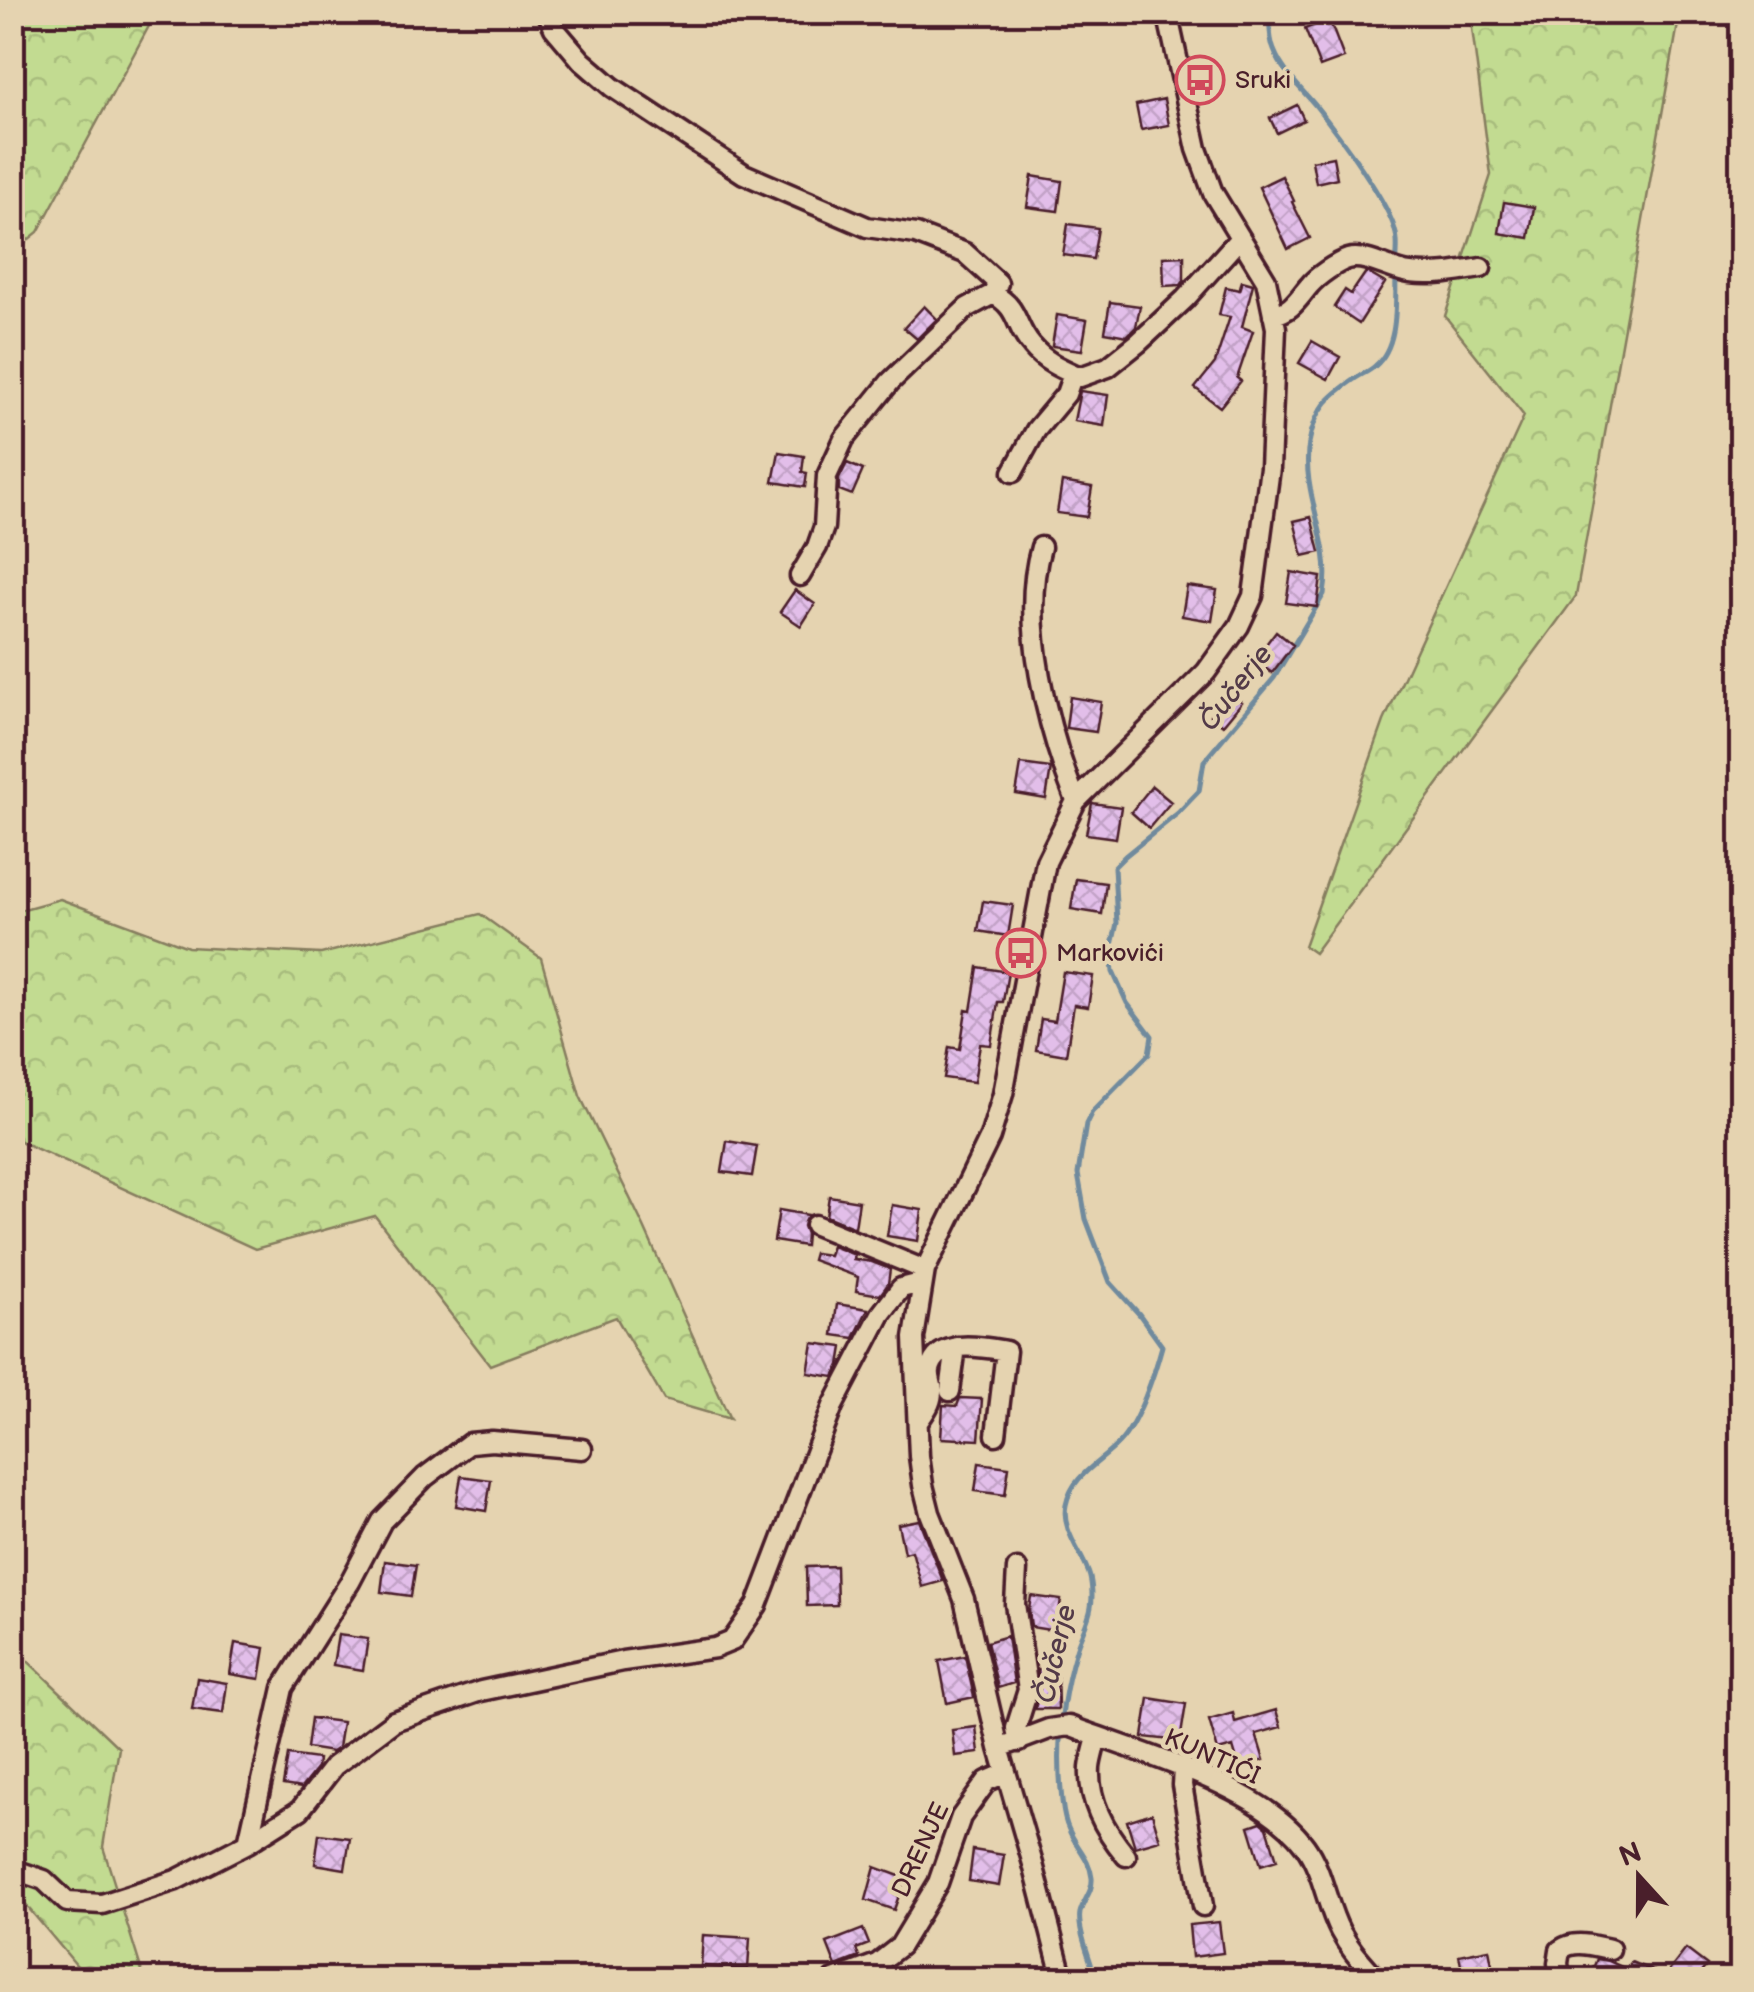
<svg xmlns="http://www.w3.org/2000/svg" width="1754" height="1992" font-family="'Balsamiq Sans',sans-serif">
  <style>
    .forest { fill: url(#forest-crowns); stroke: #867d5e; stroke-width: 2.5 }
    .lines { fill: none; stroke-linecap: round; stroke-linejoin: round }
    .stream { stroke: #6f8a9d; stroke-width: 5 }
    .building { fill: url(#building-cross-hatch); stroke: #4a1f2b; stroke-width: 2.5 }
    .minor-casing { stroke: #4a1f2b; stroke-width: 25 }
    .minor { stroke: #e5d3b0; stroke-width: 18 }
    .labels { text-anchor: middle; dominant-baseline: central; stroke-width: 9; stroke-linejoin: round; paint-order: stroke }
    .poi-label { font-size: 25px; fill: #4a1f2b; stroke: #e5d3b0; text-anchor: start }
    .street-label { font-size: 25px; fill: #4a1f2b; stroke: #e5d3b0 }
    .water-label { font-size: 28px; font-style: italic; fill: #533a48; stroke: #e5d3b0 }
  </style>
  <defs>
    <pattern id="forest-crowns" width="20" height="18" patternUnits="userSpaceOnUse" patternTransform="scale(2.5)"><rect width="20" height="18" fill="#c2db91"/><path d="M2 6a3 3 0 1 1 6 0M12 15a3 3 0 1 1 6 0" fill="none" stroke="#a8bc7d"/></pattern>
    <pattern id="building-cross-hatch" width="8" height="8" patternUnits="userSpaceOnUse" patternTransform="scale(2.5)"><rect width="8" height="8" fill="#e2bee9"/><path d="M0 0l8 8M0 8l8-8" fill="none" stroke="#c3a3c8"/></pattern>
  </defs>
  <rect width="100%" height="100%" fill="#e5d3b0"/>
  <filter id="ink" filterUnits="userSpaceOnUse"><feTurbulence type="fractalNoise" baseFrequency=".01" numOctaves="2"/><feDisplacementMap in="SourceGraphic" scale="20" xChannelSelector="R" yChannelSelector="G"/><feConvolveMatrix kernelMatrix="1 2 1 2 8 2 1 2 1" color-interpolation-filters="sRGB"/></filter>
  <g filter="url(#ink)">
    <path class="forest" d="M13,12l143,1 -118,219 -25,20z
      M1470,13h210l-104,583 -262,357 -10,-7 80,-225 140,-305 -79,-100 46,-141z
      M60,899l128,48 133,7 159,-40 61,44 39,138 64,131 86,192 -66,-19 -48,-83 -126,48 -115,-149 -120,33 -242,-111v-226z
      M12,1646l107,102 -16,99 40,128 6,4h-61l-68,-81 -6,-130 -2,-2z"/>
    <g class="lines">
      <path class="stream" d="M1096,1980c-4,-17 -19,-51 -16,-67 3,-13 13,-21 12,-35 -2,-20 -16,-31 -23,-48 -4,-8 -6,-20 -7,-29 -6,-52 -1,-102 14,-151 4,-14 13,-29 15,-43 2,-11 1,-28 -4,-38 -8,-20 -26,-41 -21,-64 6,-30 34,-42 53,-62 19,-19 36,-71 43,-97l-23,-32 -29,-32 -24,-63 -8,-45 8,-50 6,-12 57,-58 3,-18 -25,-33 -14,-31 -2,-22 6,-27 -3,-56 11,-11 53,-43 21,-22 5,-30 70,-83 50,-84c10,-51 -24,-100 -15,-151 6,-34 19,-46 47,-65 6,-4 14,-7 19,-12 25,-21 20,-65 21,-94 0,-12 3,-27 0,-38 -6,-31 -60,-103 -81,-129 -15,-18 -32,-32 -41,-55 -5,-11 -4,-26 -5,-38"/>
    </g>
    <path class="building" d="M1329,19l15,39 -24,9 -15,-38z
      M1164,99l5,26 -28,5 -5,-25z
      M1297,105l7,15 -27,13 -7,-15z
      M1333,157l4,21 -21,5 -4,-22z
      M1032,176l30,5 -4,30 -31,-4z
      M1282,176l12,25 -2,1 18,36 -22,11 -29,-62z
      M1504,202l30,5 -5,31 -30,-5z
      M1068,224l30,4 -5,31 -30,-4z
      M1184,256v25l-3,4 -17,1 -1,-29z
      M1366,272l19,11 -26,41 -25,-17 11,-17 6,4z
      M1242,281l11,3 -11,43 11,4 -16,47 4,3 -21,26 -25,-19 20,-25 15,-46 -11,-2 7,-28 13,3z
      M1110,302l30,4 -4,21 -9,9 -22,-4z
      M924,306l13,13 -20,20 -13,-11z
      M1057,315l30,5 -5,30 -30,-4z
      M1312,341l28,16 -12,22 -29,-16z
      M1080,391l28,4 -4,31 -30,-5z
      M779,452l25,4 -2,16 5,1 -2,14 -32,-5z
      M847,463l16,7 -11,25 -13,-5v-11z
      M1062,482l30,5 -5,30 -30,-4z
      M1311,517l9,35 -17,4 -9,-35z
      M1291,572l30,5 -4,30 -31,-4z
      M1187,586l30,4 -5,31 -30,-5z
      M795,590l20,14 -14,22 -21,-14z
      M1276,631l17,14 -21,28 -18,-13z
      M1228,691l14,11 -19,23 -13,-10z
      M1070,697l31,5 -5,30 -30,-4z
      M1021,764l30,4 -5,31 -30,-5z
      M1152,786l19,16 -22,26 -18,-16z
      M1092,803l29,4 -5,31 -30,-4z
      M1076,879l30,4 -4,31 -31,-5z
      M983,901l30,4 -5,31 -30,-5z
      M978,967l30,5 -5,30h-5l-7,43 -11,-1 -6,38 -30,-4 5,-31 11,2 6,-39 5,1z
      M1063,972l30,4 -5,31 -14,-2 -8,50 -30,-5 5,-31 14,2z
      M727,1141l30,5 -5,30 -30,-4z
      M829,1196l30,5 -4,27 -29,-12z
      M892,1205l30,5 -4,31 -31,-5z
      M779,1210l29,5 -5,11 3,8 -1,12 -31,-5z
      M832,1246l23,9 -2,4 19,3 18,7 -2,15 -8,11 -24,-4 2,-14 -46,-17 2,-7 15,2z
      M837,1304l31,5 -14,29 -21,-3z
      M813,1343l30,4 -3,18 -6,12 -26,-4z
      M960,1398l22,1 -3,41 -38,-2 2,-33 14,1z
      M979,1463l30,4 -4,28 -30,-4z
      M461,1476l30,4 -5,31 -30,-5z
      M919,1520l24,61 -21,6 -10,-36 -8,2 -6,-29z
      M385,1561l31,4 -5,31 -30,-4z
      M836,1566l1,39 -30,1 -1,-39z
      M1031,1596l30,4 -5,31 -25,-4 -2,-17z
      M338,1635l30,4 -5,31 -30,-5z
      M1007,1636l7,47 -16,5 -11,-46z
      M235,1643l30,5 -5,31 -30,-5z
      M965,1656l9,41 -27,6 -8,-42z
      M1038,1670h19l1,39h-23l5,-20z
      M197,1678l30,5 -4,30 -31,-4z
      M1149,1698l37,6 -6,37 -37,-4z
      M1276,1710l5,17 -25,7 8,26 -25,7 -6,-20 -15,4 -9,-31 24,-7 2,9z
      M311,1718l31,4 -4,26 -6,4 -25,-4z
      M976,1727l3,26 -24,3 -3,-26z
      M288,1755l30,4 -1,9 -16,20 -18,-3z
      M1152,1813l8,27 -25,7 -8,-26z
      M1261,1822l6,5 10,33 -16,5 -12,-39z
      M319,1834l31,4 -5,31 -30,-5z
      M973,1850l31,5 -5,31 -30,-5z
      M875,1867l30,11 -11,32 -28,-10z
      M1219,1922l4,31 -31,4 -3,-32z
      M863,1929l6,15 -13,5 3,8 -23,9 -9,-23z
      M703,1935l47,3 -2,31 -47,-3z
      M1489,1949l6,31h-15l-2,-8 -15,3 -4,-20z
      M1686,1949l21,16 -12,15h-107l9,-21 12,2 19,9 3,-8 34,14z"/>
    <g class="lines">
      <g class="minor-casing">
        <path id="minor" d="M547,12l7,16 28,33 30,26 132,87 123,53 49,7 49,19 33,30 -5,11
          M1273,315c19,-4 24,-15 36,-29 8,-10 27,-23 39,-27 19,-5 43,12 62,14 24,3 47,-1 71,-5
          M1013,472l23,-42 30,-36 7,-20
          M1041,547c-22,75 7,183 35,254
          M800,576l17,-29 7,-20 3,-51 17,-37 46,-57 77,-74 26,-14c27,14 21,32 39,52 13,16 30,23 48,31l28,-10 30,-24 47,-44 55,-61
          M815,1225l110,45
          M950,1391l6,-44
          M918,1422c9,-13 15,-20 14,-36 -1,-5 -3,-10 -2,-16 7,-33 53,-23 76,-19l-10,84
          M1017,1569l-2,35 13,86 -12,38 3,14
          M1097,1736c-2,11 -6,22 -7,32 -2,34 16,64 36,88
          M999,1748l50,-19 20,-3c71,27 191,59 236,120 18,25 21,58 35,85 10,19 24,33 38,49
          M1183,1769l-1,16 21,121
          M248,1843l35,-155 67,-106 32,-61 43,-44 45,-34 22,-2 90,8
          M12,1869l32,11 23,22 35,2 74,-24 72,-37 52,-33 34,-44 60,-45 87,-30 142,-30 92,-13 17,-7 25,-36 76,-199 48,-92 20,-26 20,-5
          M834,1980l43,-16 23,-18 38,-63 23,-66 26,-36 19,-8
          M1063,1980l-30,-116 -34,-116 -35,-149 -34,-86 -7,-28 -4,-29 -5,-118 11,-68 65,-133 13,-43 43,-232 30,-61 130,-129 33,-46 14,-30 17,-128 6,-140 -10,-48 -53,-87 -16,-44 -30,-137
          M1560,1980l-2,-17 2,-13c15,-11 33,-4 50,-1"/>
      </g>
      <use href="#minor" class="minor"/>
    </g>
  </g>
  <defs>
    <g id="bus-ring" transform="scale(2.5)"><circle r="9.5" fill="#e5d3b0" stroke="#d1495b" stroke-width="1.5"/><path d="M-5-6H5V4H4V6H2V4H-2V6H-4V4H-5ZM-3.5-4V0h7V-4ZM-3.5 1.2v1.5H-2V1.2ZM2 1.2v1.5H3.5V1.2Z" fill="#d1495b"/></g>
  </defs>
  <g fill-rule="evenodd">
    <use href="#bus-ring" x="1200" y="80"/>
    <use href="#bus-ring" x="1021" y="953"/>
  </g>
  <g class="labels">
    <g class="poi-label">
      <text x="1235" y="80">Sruki</text>
      <text x="1056" y="953">Markovići</text>
    </g>
    <g class="street-label">
      <text transform="translate(1212 1757) rotate(24)">KUNTIĆI</text>
      <text transform="translate(921 1850) rotate(-65)">DRENJE</text>
    </g>
    <g class="water-label">
      <text transform="translate(1236 688) rotate(-52)">Čučerje</text>
      <text transform="translate(1056 1654) rotate(-77)">Čučerje</text>
    </g>
  </g>
  <rect width="1754" height="1992" fill="none" stroke="#e5d3b0" stroke-width="50"/>
  <rect x="25" y="25" width="1704" height="1942" fill="none" stroke="#4a1f2b" stroke-width="4" filter="url(#ink)"/>
  <g transform="translate(1639 1877) rotate(339)" stroke="#e5d3b0" stroke-width="8" paint-order="stroke">
  <path d="M0-8L18 38L0 25L-18 38Z" fill="#4a1f2b"/>
  <text y="-15" font-size="28" font-weight="bold" text-anchor="middle" fill="#4a1f2b">N</text>
  </g>
</svg>
